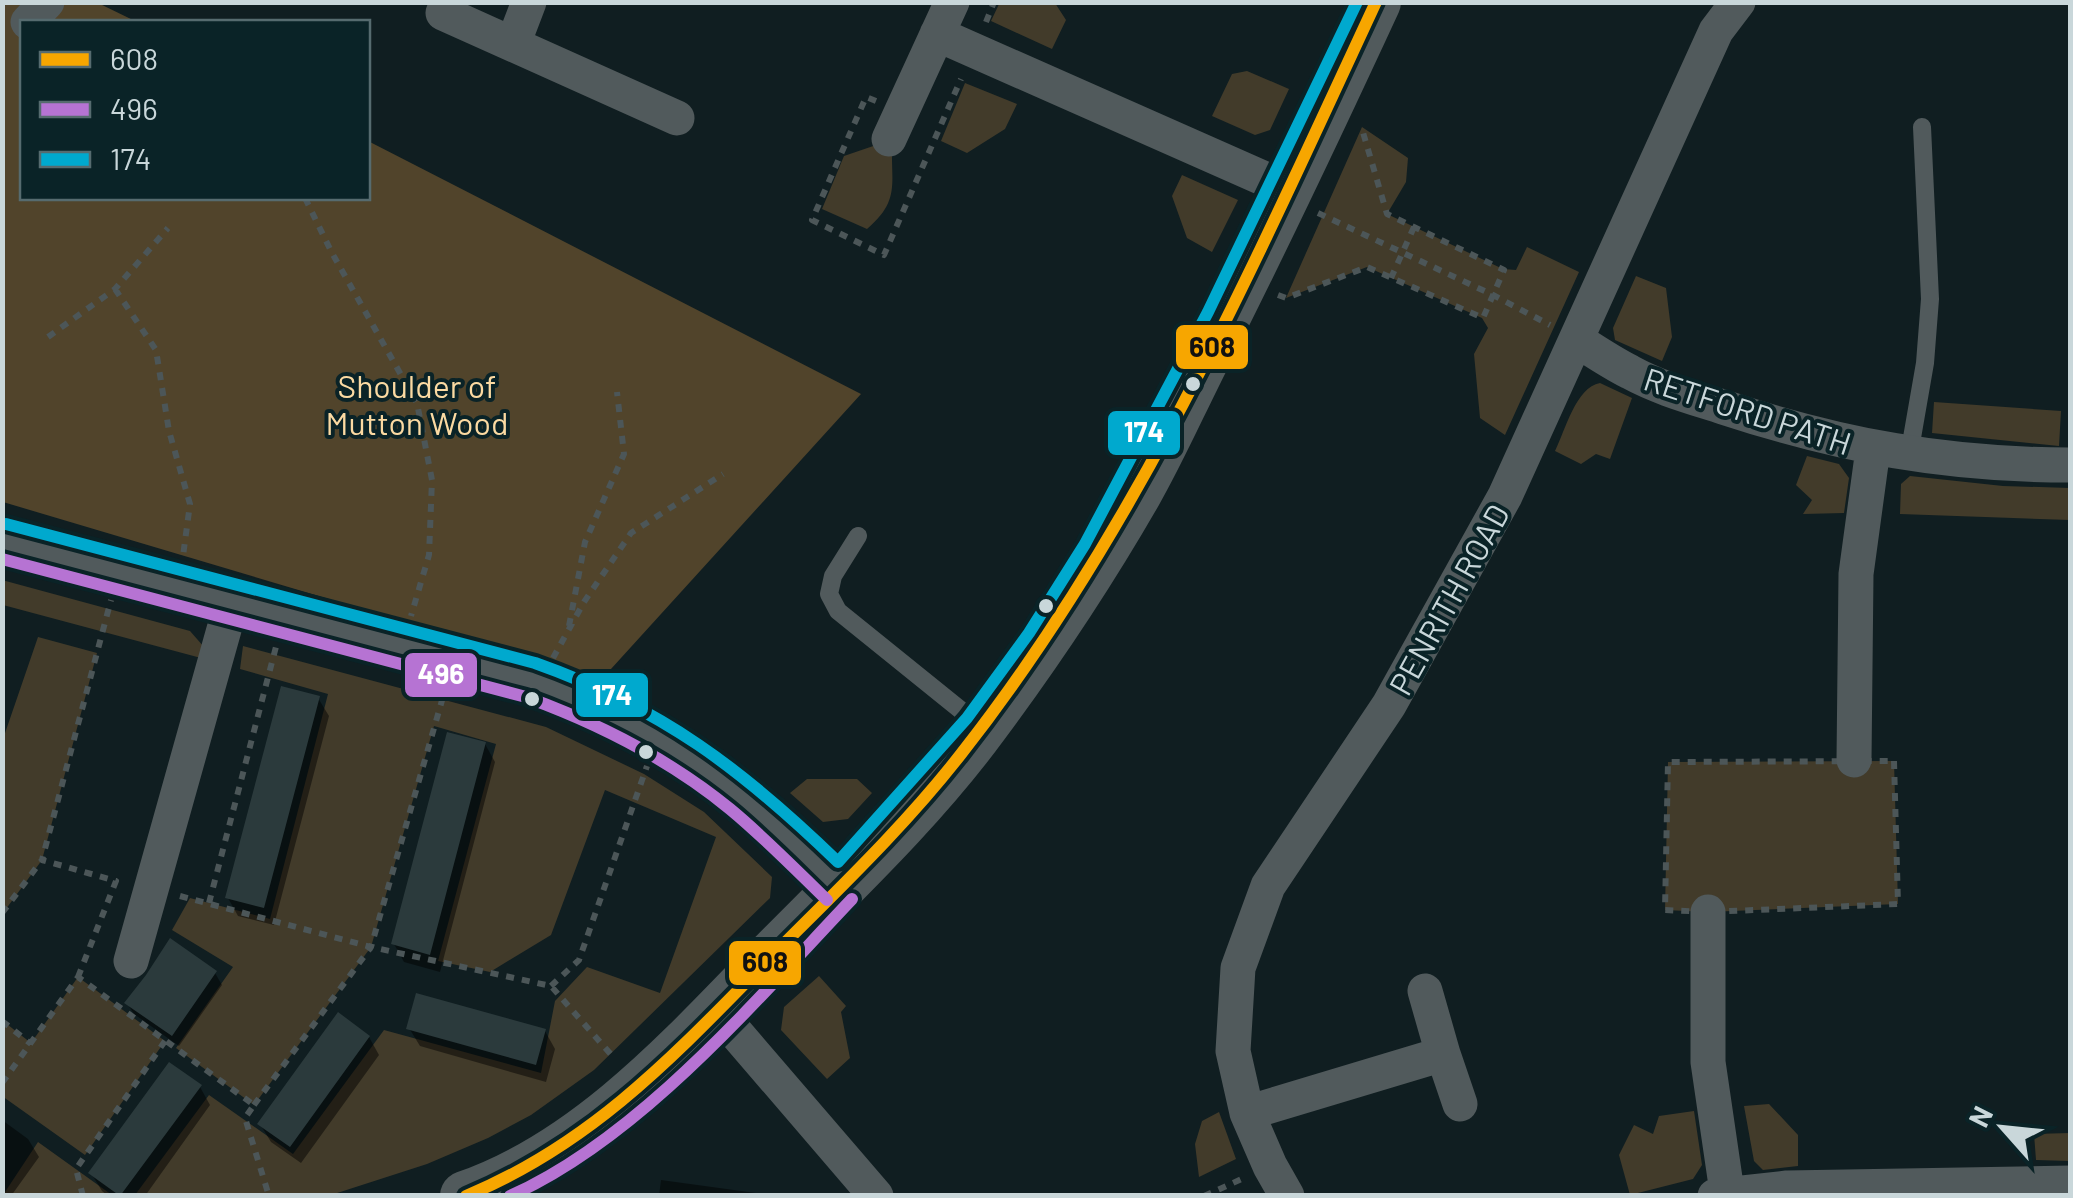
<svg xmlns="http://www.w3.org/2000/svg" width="2073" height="1198" font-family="Barlow,sans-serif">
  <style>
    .green { fill: #423b2a }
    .forest { fill: #51442b }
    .shadow { fill: #0007 }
    .building { fill: #2b3a3c }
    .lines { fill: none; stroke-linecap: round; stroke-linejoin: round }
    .path { stroke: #4c5658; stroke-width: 6; stroke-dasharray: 8 8; stroke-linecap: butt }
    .lane { stroke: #515a5c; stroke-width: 18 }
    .street { stroke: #515a5c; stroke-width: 35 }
    .secondary { stroke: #515a5c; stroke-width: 50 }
    .bus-1-casing { stroke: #0a2327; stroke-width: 20 }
    .bus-2-casing { stroke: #0a2327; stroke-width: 20 }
    .bus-3-casing { stroke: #0a2327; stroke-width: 20 }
    .bus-1 { stroke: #f7a600; stroke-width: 12 }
    .bus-2 { stroke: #b673d3; stroke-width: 12 }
    .bus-3 { stroke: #00a9ce; stroke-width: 12 }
    .bus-dot { fill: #c9d7da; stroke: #0a2327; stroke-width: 4 }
    .labels { text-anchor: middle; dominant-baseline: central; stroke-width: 8; stroke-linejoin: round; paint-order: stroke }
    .park-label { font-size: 32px; fill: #fbdaa2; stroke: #0a2327 }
    .street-label { font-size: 32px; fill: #c9d7da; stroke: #0a2327 }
    .line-badge { stroke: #0a2327; stroke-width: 4 }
    .badge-label { font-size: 28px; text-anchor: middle; font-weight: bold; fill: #fff }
    .pale-badge-label { font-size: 28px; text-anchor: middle; font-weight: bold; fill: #111 }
  </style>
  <rect width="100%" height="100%" fill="#101e21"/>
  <path class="green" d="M1000,2l55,1 11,17 -14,29 -61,-28z
    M1247,71l42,18 -19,41 -15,5 -43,-19 20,-42z
    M965,83l52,21 -12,25 -38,24 -26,-12z
    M1362,127l46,31 -2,24 -19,32 116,55 13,1 11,-23 52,25 -74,163 -25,-17 -6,-64 14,-26 -6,-10 -115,-51 -81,31z
    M885,142l7,4c-1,38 8,55 -25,83l-45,-20 22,-53z
    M1182,175l56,25 -26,52 -25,-14 -15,-42z
    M1636,276l30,12 6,49 -10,24 -47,-21 -2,-12z
    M1600,383l32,15 -22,61 -14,-5 -15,10 -26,-13c10,-20 21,-64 45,-68z
    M1934,402l127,9 -2,35 -127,-13z
    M1807,456l32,8 10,14 -5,35 -41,1 9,-14 -16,-15z
    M1910,476l93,10 67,2v32l-170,-6 1,-30z
    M2,580l188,51 14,16 -3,11 -198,-53z
    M38,637l59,16 -55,207 -39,53v-174z
    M243,646l303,81 98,47 60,38 68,65 -2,21 -176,172 -63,45 -43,23 -61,26 -96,31h-196l74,-100 84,59 91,-124 157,43 14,-72 32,-34 73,26 56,-156 -111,-47 -54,145 -61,37 -52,-11 58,-217 -62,-18 -63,221 -117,158 -78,-57 57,-81 -61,-37 18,-32 80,21 58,-225 -88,-25z
    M1894,761l4,143 -190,8 -43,-2 3,-148z
    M807,779h50l15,14 -24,26 -25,3 -33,-29z
    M819,976l27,30 -5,6 9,46 -23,21 -46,-49 3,-23z
    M78,977l87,64 -80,114 -83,-59 1,-75 28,22z
    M1769,1104l29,31v31l-35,4 -9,-9 -10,-55z
    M1694,1111l8,54 -9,14 -63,16 -11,-40 15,-30 19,9 6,-18z
    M1219,1112l17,47 -37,18 -4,-33 7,-23z
    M2070,1133v28l-34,-1 -2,-26z
    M38,1142l74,53h-109z"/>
  <path class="forest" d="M2,3h96l39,19h-115v176h346v-57l493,253 -260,286 -598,-178z"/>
  <path class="shadow" d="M318,698l11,18 -55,209 -36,-9 -10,-18z
    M485,744l10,18 -55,210 -36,-10 -10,-18z
    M215,973l7,12 -43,61 -45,-32 -7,-11z
    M409,1028l136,3 10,18 -9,33 -126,-36z
    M369,1037l10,18 -78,108 -30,-21 -11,-18z
    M200,1087l10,18 -65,91h-37l-6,-5 -11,-18z
    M2,1120l26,19 11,18 -28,39h-9z
    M661,1180l102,14 1,2h-105z"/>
  <path class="building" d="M281,686l39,10 -56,212 -39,-10z
    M447,732l39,10 -56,213 -39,-11z
    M170,938l47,33 -45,65 -48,-33 22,-28z
    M416,993l130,36 -10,36 -130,-36z
    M338,1012l32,24 -80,111 -33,-23z
    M169,1062l33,23 -82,111 -32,-23z"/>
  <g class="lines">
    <path class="path" d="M986,22l8,-20
      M876,101l-10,-4 -54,123 72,35 77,-176
      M305,198l27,55 85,150 15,77 -3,75 -18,61
      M1318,213l175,82 57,30
      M1391,278l23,-51
      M115,289l41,61 13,81 21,73 -7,52
      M1278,295l8,3 81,-31 116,51 21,-48 -117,-56 -25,-85
      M48,337l67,-48 53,-61
      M569,626l16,-84 39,-88 -7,-62
      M553,658l31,-56 47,-69 92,-59
      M1894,761l4,143 -190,8 -43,-2 3,-148z
      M180,896l191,51 180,39 63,72
      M209,903l68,-260
      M2,913l40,-53
      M78,977l38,-96 -74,-21 69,-260
      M551,986l28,-26 68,-194
      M2,1021l29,23
      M2,1083l76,-106 176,128 -9,13 24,78
      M254,1105l117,-158 74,-257
      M83,1196l-7,-27 89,-128
      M1204,1196l40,-18"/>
    <path class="lane" d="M1909,455l16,-92 5,-64 -8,-172
      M858,536l-25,40 -4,18 9,17 140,113"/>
    <path class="street" d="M443,13l234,105
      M28,22l19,-20
      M937,34l353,156
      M513,44l16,-42
      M889,139l63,-137
      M1577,340c17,11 35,23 53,32 29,16 62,25 93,35 119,39 223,58 347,58
      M2,541l529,139c75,26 146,63 207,113 36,29 68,63 101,94
      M1854,760l2,-186 17,-125
      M1708,912v150l19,130
      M131,961l101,-360
      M718,1012l158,184
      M1443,1054l17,50
      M1247,1113l196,-59 -18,-63
      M1287,1196l-17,-30 -23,-53 -14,-62 5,-83 30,-82 121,-181 116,-209 211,-465 22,-29
      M1715,1196l72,-8 283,-5"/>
    <path class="secondary" d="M465,1196c116,-40 207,-137 290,-223 78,-80 163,-158 229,-248 55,-74 107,-152 153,-232 25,-44 46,-92 69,-137 59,-117 115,-235 170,-354"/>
    <g class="bus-1-casing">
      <path id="bus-1" d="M466,1196c123,-51 204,-136 295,-229 68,-69 140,-136 200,-213 178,-226 294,-492 415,-752"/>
    </g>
    <g class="bus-2-casing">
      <path id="bus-2" d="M2,559l524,138c74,27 143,62 204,112 34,28 65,60 97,91
        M510,1196c130,-58 245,-195 342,-297"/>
    </g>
    <g class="bus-3-casing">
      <path id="bus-3" d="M6,524l529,139c127,45 208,107 303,199l129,-144 62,-85 56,-89 123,-232 149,-310"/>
    </g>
    <use href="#bus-1" class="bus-1"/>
    <use href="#bus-2" class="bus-2"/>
    <use href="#bus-3" class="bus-3"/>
  </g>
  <g class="bus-dot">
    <circle cx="1193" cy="384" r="9"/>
    <circle cx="1046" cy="606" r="9"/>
    <circle cx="532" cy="699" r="9"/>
    <circle cx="646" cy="752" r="9"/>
  </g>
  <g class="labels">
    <g class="park-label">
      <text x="417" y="385">Shoulder of<tspan x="417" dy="37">Mutton Wood</tspan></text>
    </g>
    <g class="street-label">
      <text transform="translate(1748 410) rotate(18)">RETFORD PATH</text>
      <text transform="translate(1448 599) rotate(-61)">PENRITH ROAD</text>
    </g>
  </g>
  <g class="line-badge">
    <rect x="1174" y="323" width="76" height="48" rx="10" fill="#f7a600"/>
    <rect x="1106" y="409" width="76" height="48" rx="10" fill="#00a9ce"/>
    <rect x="403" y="651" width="76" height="48" rx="10" fill="#b673d3"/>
    <rect x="574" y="671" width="76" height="48" rx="10" fill="#00a9ce"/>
    <rect x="727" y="939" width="76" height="48" rx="10" fill="#f7a600"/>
  </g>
  <g class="badge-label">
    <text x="1144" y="442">174</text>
    <text x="441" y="684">496</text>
    <text x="612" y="705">174</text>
  </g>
  <g class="pale-badge-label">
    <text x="1212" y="357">608</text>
    <text x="765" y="972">608</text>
  </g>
  <rect width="2073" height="1198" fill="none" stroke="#c9d7da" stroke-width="10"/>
  <rect x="20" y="20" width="350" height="180" fill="#0a2327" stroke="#566b6f" stroke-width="2.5"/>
  <rect x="40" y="52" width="50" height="15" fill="#f7a600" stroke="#566b6f" stroke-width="2.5"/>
  <text x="110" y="70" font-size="30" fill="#c9d7da">608</text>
  <rect x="40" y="102" width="50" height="15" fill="#b673d3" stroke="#566b6f" stroke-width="2.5"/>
  <text x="110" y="120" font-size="30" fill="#c9d7da">496</text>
  <rect x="40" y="152" width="50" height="15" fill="#00a9ce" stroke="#566b6f" stroke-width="2.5"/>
  <text x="110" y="170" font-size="30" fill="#c9d7da">174</text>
  <g transform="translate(2003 1128) rotate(297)" stroke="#0a2327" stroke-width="8" paint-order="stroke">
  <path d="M0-8L18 38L0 25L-18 38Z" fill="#c9d7da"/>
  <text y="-15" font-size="28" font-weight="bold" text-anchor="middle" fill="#c9d7da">N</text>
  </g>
</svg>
